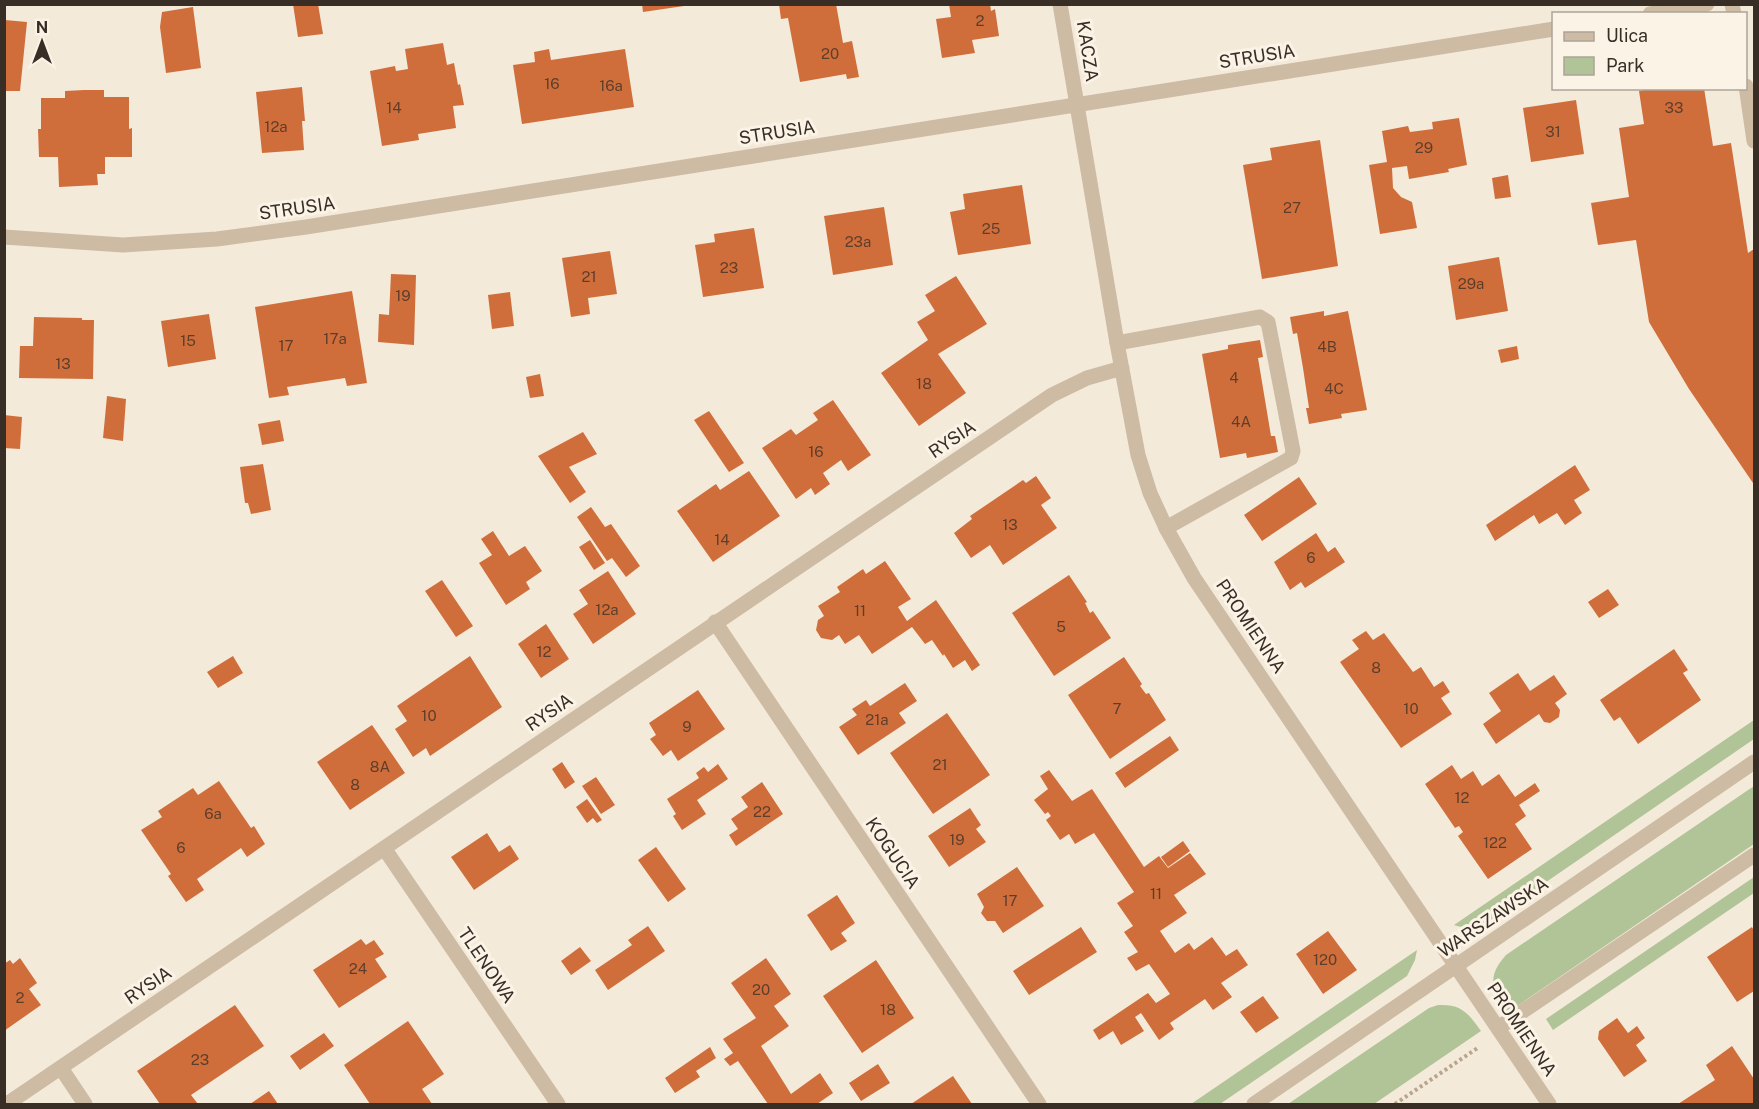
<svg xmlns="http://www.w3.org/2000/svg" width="1759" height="1109" font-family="'Public Sans',sans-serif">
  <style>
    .green { fill: #b1c498 }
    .building { fill: #d06e3b }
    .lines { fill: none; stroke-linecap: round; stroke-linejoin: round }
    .path { stroke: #b9a58e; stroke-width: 4; stroke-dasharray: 3 3; stroke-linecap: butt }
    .service { stroke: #cdbba4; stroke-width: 15 }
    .minor { stroke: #cdbba4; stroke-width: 15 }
    .tertiary { stroke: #cdbba4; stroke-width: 15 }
    .labels { text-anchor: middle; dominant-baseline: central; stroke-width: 6; stroke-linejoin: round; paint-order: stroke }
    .number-label { font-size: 15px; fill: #5e3e2b }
    .street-label { font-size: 18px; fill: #382e26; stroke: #fbf3e6 }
  </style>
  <rect width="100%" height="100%" fill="#f4ead9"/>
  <path class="green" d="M1754,720v19l-269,185c-11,3 -20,5 -31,1z
    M1754,786v58l-247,169c-15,-22 -21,-36 -1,-58z
    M1754,877v16l-201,137 -7,-11z
    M1417,950l-2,10 -8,16 -187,128h-29z
    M1438,1005c24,-1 30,8 43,26l-107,73h-86l141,-96z"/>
  <path class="building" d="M293,4h25l5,30 -25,3z
    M642,4h42v2l-41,6z
    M779,4h57l7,39 9,-2 7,36 -12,2 -1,-5 -46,8 -12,-64 -7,1z
    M949,4h41l1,7 4,-2 4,27 -27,4 3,13 -33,5 -6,-39 15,-2z
    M193,7l8,61 -35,5 -6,-46 2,-15z
    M5,20l22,2 -7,69h-16z
    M443,43l4,22 7,-2 4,22 2,-1 4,21 -11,1 3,22 -38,6 1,6 -37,6 -12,-75 25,-5 1,5 12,-2 -3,-20z
    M549,49l2,11 74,-11 9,58 -112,17 -9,-59 22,-3 -1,-10z
    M302,87l3,34h-3l2,29 -42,3 -6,-61z
    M1654,88h50l9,58 18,-3 17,110 6,-4v233l-1,1 -64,-94 -40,-67 -13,-82 -38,5 -7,-42 38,-6 -10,-69 25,-4 -5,-33z
    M84,90h20v7h25v32l3,-1v29h-27v17h-8l1,11 -39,2 -1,-30h-19l-1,-28h3v-31h24v-7z
    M1576,100l8,54 -53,8 -8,-54z
    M1459,118l8,47 -19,4 1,3 -40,7 -2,-13 -15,2 1,20 8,9 11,5 5,26 -37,6 -11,-69 18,-3 -5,-31 26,-5 2,6 23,-3 -1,-7z
    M1320,140l18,126 -76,13 -19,-114 29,-5 -2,-12z
    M1508,175l3,22 -16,2 -3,-21z
    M1022,185l9,59 -73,11 -8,-43 15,-3 -2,-15z
    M884,207l9,58 -60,10 -9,-59z
    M754,228l10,60 -61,9 -8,-52 20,-3 -1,-8z
    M610,251l7,43 -29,4 2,16 -19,3 -9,-59z
    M1499,257l9,54 -52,9 -8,-54z
    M391,274l25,1 -2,70 -36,-3 1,-28 10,1z
    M956,276l31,48 -49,30 28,39 -47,33 -38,-53 47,-33 -11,-18 18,-11 -10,-16z
    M352,291l15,92 -20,3 -2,-8 -58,9 2,8 -20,3 -14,-91z
    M510,292l4,34 -22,3 -4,-34z
    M1324,311v5l24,-5 19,99 -26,4 1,4 -33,6 -3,-16h3l-6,-40 -6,-35 -4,1 -3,-17z
    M209,314l7,45 -48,8 -7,-46z
    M34,317l48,1v2h12l-1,59 -74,-1 1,-32h13z
    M1260,340l3,17 -5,1 13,78h4l3,16 -31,6 -1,-5 -26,5 -18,-104 26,-5v-4z
    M1517,346l2,13 -18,4 -3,-13z
    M540,374l4,22 -14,2 -4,-21z
    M107,396l19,3 -3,42 -20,-3z
    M833,400l38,55 -23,16 -7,-11 -18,13 7,11 -15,11 -4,-7 -15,11 -34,-51 29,-19 5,6 22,-15 -5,-7z
    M709,411l35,52 -15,9 -35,-52z
    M4,415l18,2 -2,32 -16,-1z
    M280,420l4,21 -22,4 -4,-21z
    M583,432l14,22 -28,13 17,25 -16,11 -32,-47z
    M263,464l8,46 -20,4 -3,-11h-3l-5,-36z
    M1575,465l15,25 -16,10 8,13 -17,12 -8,-12 -18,11 -5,-9 -39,26 -9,-16z
    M749,471l31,45 -67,46 -36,-51 39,-27 4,6z
    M1036,476l15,22 -10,7 16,23 -54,37 -13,-20 -19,13 -17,-25 18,-14 -2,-3 53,-36 3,3z
    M1299,477l18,27 -55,37 -18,-26z
    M591,507l14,20 6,-3 29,42 -14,11 -14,-19 -5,3 -30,-44z
    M493,531l16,25 16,-10 17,25 -16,11 4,7 -24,16 -27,-42 13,-8 -11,-16z
    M1316,533l12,19 7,-5 10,15 -40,26 -4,-6 -11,8 -16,-28z
    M590,540l15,23 -11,7 -15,-23z
    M885,561l26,38 -13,8 9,14 29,-21 44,65 -8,6 -7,-11 -12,8 -9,-14 -1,2 -11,-16 -7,4 -13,-17 -40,27 -13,-19 -14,9 -6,-9 -7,5 -11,-2 -5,-8 2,-10 6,-4 -6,-10 22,-14 -3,-5 26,-18 3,5z
    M608,571l28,43 -43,30 -20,-30 15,-10 -9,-14z
    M1069,575l18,27 -2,1 5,10 3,-2 18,27 -57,38 -42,-63z
    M442,580l31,46 -17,11 -31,-46z
    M1608,589l11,16 -20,13 -11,-16z
    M546,624l23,35 -28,19 -23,-34z
    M1366,631l7,9 11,-7 29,39 8,-5 13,20 9,-6 7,11 -9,6 11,16 -51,34 -61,-86 19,-13 -7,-9z
    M1674,649l14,21 -5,3 18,27 -63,44 -18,-27 -6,4 -14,-21z
    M233,656l10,17 -25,15 -11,-16z
    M470,656l32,51 -72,49 -4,-8 -13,9 -18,-28 12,-8 -10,-15z
    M1124,657l18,27 -2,2 6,8 3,-1 17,27 -56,39 -42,-64z
    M1518,673l12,18 24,-16 13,19 -12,9 5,7 -1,7 -9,6 -6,-1 -5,-8 -43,30 -13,-20 18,-13 -12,-18z
    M905,683l12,18 -18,12 7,10 -48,32 -19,-28 18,-12 -5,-6 14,-9 4,6z
    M698,690l27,39 -47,32 -7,-11 -8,6 -13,-17 6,-4 -7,-12z
    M947,713l43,62 -57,39 -43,-61z
    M372,725l33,48 -55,37 -33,-48z
    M1170,736l9,14 -54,38 -10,-15z
    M562,762l13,20 -10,7 -13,-20z
    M718,764l10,15 -31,21 9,14 -24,16 -9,-14 3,-2 -9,-15 32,-21 -3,-5 8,-6 4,5z
    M1452,765l9,14 12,-8 9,15 17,-12 16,23 20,-14 5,8 -21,14 7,11 -11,8 17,25 -44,30 -30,-43 5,-4 -4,-6 -4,2 -30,-44z
    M1049,770l23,31 20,-12 52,78 15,-11 9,12 22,-15 16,21 -32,21 13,18 -27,18 15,22 14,-10 5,7 18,-13 14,19 11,-7 11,16 -27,18 11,14 -19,13 -8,-11 -35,24 4,6 -15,11 -18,-27 -6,4 9,14 -23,14 -8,-14 -14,9 -6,-10 55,-37 8,10 14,-9 -21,-30 -13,7 -9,-13 11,-6 -14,-20 9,-6 -16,-23 17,-11 -40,-59 -19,11 -6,-10 -9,6 -14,-20 5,-4 -3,-4 -3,2 -11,-14 14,-11 -8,-13z
    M596,777l19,28 -14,9 -19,-28z
    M219,781l32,47 3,-2 11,18 -18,13 -6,-9 -44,31 7,11 -18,12 -18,-26 3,-2 -30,-44 21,-13 -4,-6 35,-23 5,7z
    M762,782l21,32 -47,32 -7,-11 9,-6 -7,-10 17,-12 -7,-10z
    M587,799l15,21 -5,3 -4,-5 -6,5 -11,-16z
    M970,808l11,17 -5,4 10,13 -37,25 -21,-31z
    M487,833l12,19 11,-7 9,14 -45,31 -23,-33z
    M1183,841l7,10 -22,16 -7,-10z
    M656,847l30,42 -18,13 -30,-42z
    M1017,867l27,39 -41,27 -8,-12h-8l-6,-8 3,-6 -7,-13z
    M837,895l18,28 -14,10 6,8 -16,10 -24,-36z
    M648,926l17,25 -57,39 -13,-20 37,-25 -4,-5z
    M1081,927l16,25 -68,43 -16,-24z
    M1752,927l2,4v60l-17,11 -30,-45z
    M1328,931l29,39 -34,24 -27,-40z
    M361,939l5,6 8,-5 10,14 -9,5 12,18 -48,31 -26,-38z
    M580,947l11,14 -20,14 -10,-14z
    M20,958l17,25 -8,6 12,16 -37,26v-67l6,-4 3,4z
    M766,958l25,36 -17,12 15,20 -28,20 30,48 29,-21 13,20 -16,11h-49l-30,-43 -8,5 -6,-7 9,-6 -10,-14 33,-21 -25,-35z
    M876,960l38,58 -52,35 -39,-57z
    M1263,996l16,22 -23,15 -16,-21z
    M235,1005l29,41 -73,49 7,9h-38l-23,-33z
    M1617,1018l11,15 9,-7 8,12 -9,7 11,16 -23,16 -26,-38 1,-8z
    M408,1021l36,53 -22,15 10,15h-62l-26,-39z
    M324,1033l10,13 -34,24 -10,-14z
    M1732,1046l22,33v25h-76l37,-24 -9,-15z
    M710,1047l6,11 -20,13 4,6 -25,16 -10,-15z
    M878,1064l12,19 -29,18 -12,-18z
    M953,1076l19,28h-61z
    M269,1091l9,13h-28z"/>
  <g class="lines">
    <path class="path" d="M1395,1104l84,-57"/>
    <path class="service" d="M1732,4l2,10
      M1746,86l8,55
      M1117,343l143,-26 8,5 25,129 -2,7 -125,70
      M1498,1028l256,-173"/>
    <path class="minor" d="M1060,4l57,339 21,112 12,38 16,35 28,50 355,526
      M1650,14l57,-10
      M4,237l119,8 94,-6 89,-12 1248,-198
      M715,622l324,482
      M384,848l174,256
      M61,1068l24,36
      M7,1104l1045,-709 35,-17 35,-10"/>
    <path class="tertiary" d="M1254,1104l500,-342"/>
  </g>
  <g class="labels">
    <g class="number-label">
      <text x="980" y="20">2</text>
      <text x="830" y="53">20</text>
      <text x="552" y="83">16</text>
      <text x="611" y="85">16a</text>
      <text x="394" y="107">14</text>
      <text x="1674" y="107">33</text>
      <text x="276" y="126">12a</text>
      <text x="1553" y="131">31</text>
      <text x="1424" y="147">29</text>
      <text x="1292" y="207">27</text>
      <text x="991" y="228">25</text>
      <text x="858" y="241">23a</text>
      <text x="729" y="267">23</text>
      <text x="589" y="276">21</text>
      <text x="1471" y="283">29a</text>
      <text x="403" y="295">19</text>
      <text x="335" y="338">17a</text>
      <text x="188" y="340">15</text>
      <text x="286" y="345">17</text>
      <text x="1327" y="346">4B</text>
      <text x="63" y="363">13</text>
      <text x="1234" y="377">4</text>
      <text x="924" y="383">18</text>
      <text x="1334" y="388">4C</text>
      <text x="1241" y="421">4A</text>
      <text x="816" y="451">16</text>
      <text x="1010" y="524">13</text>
      <text x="722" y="539">14</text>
      <text x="1311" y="557">6</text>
      <text x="607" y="609">12a</text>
      <text x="860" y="610">11</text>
      <text x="1061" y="626">5</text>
      <text x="544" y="651">12</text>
      <text x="1376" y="667">8</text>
      <text x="1117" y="708">7</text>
      <text x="1411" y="708">10</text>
      <text x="429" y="715">10</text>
      <text x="877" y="719">21a</text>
      <text x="687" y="726">9</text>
      <text x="940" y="764">21</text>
      <text x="380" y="766">8A</text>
      <text x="355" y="784">8</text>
      <text x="1462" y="797">12</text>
      <text x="762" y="811">22</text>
      <text x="213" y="813">6a</text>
      <text x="957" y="839">19</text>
      <text x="1495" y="842">122</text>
      <text x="181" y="847">6</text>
      <text x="1156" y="893">11</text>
      <text x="1010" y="900">17</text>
      <text x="1325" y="959">120</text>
      <text x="358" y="968">24</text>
      <text x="761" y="989">20</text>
      <text x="20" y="997">2</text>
      <text x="888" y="1009">18</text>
      <text x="200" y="1059">23</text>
    </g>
    <g class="street-label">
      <text transform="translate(1088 51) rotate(81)">KACZA</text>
      <text transform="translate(1257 56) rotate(-9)">STRUSIA</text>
      <text transform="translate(777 132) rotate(-9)">STRUSIA</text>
      <text transform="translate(297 208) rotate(-8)">STRUSIA</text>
      <text transform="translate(952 439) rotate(-34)">RYSIA</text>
      <text transform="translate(1251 626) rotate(56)">PROMIENNA</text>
      <text transform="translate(549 712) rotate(-34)">RYSIA</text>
      <text transform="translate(893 853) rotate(56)">KOGUCIA</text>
      <text transform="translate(1493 917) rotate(-34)">WARSZAWSKA</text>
      <text transform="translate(487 965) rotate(56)">TLENOWA</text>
      <text transform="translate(148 985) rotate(-34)">RYSIA</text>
      <text transform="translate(1522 1029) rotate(56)">PROMIENNA</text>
    </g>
  </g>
  <rect width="1759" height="1109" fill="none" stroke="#382e26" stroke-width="12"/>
  <rect x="1552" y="12" width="195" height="78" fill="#fbf3e6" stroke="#ada499" stroke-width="1.5"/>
  <rect x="1564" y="32" width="30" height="9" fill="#cdbba4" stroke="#ada499" stroke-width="1.5"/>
  <text x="1606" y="42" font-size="18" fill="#382e26">Ulica</text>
  <rect x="1564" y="57" width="30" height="18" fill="#b1c498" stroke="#ada499" stroke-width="1.5"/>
  <text x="1606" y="72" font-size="18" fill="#382e26">Park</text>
  <g transform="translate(42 42)" stroke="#fbf3e6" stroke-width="4.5" paint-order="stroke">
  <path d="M0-4.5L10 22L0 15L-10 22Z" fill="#382e26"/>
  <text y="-9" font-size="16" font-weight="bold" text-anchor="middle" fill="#382e26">N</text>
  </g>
</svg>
